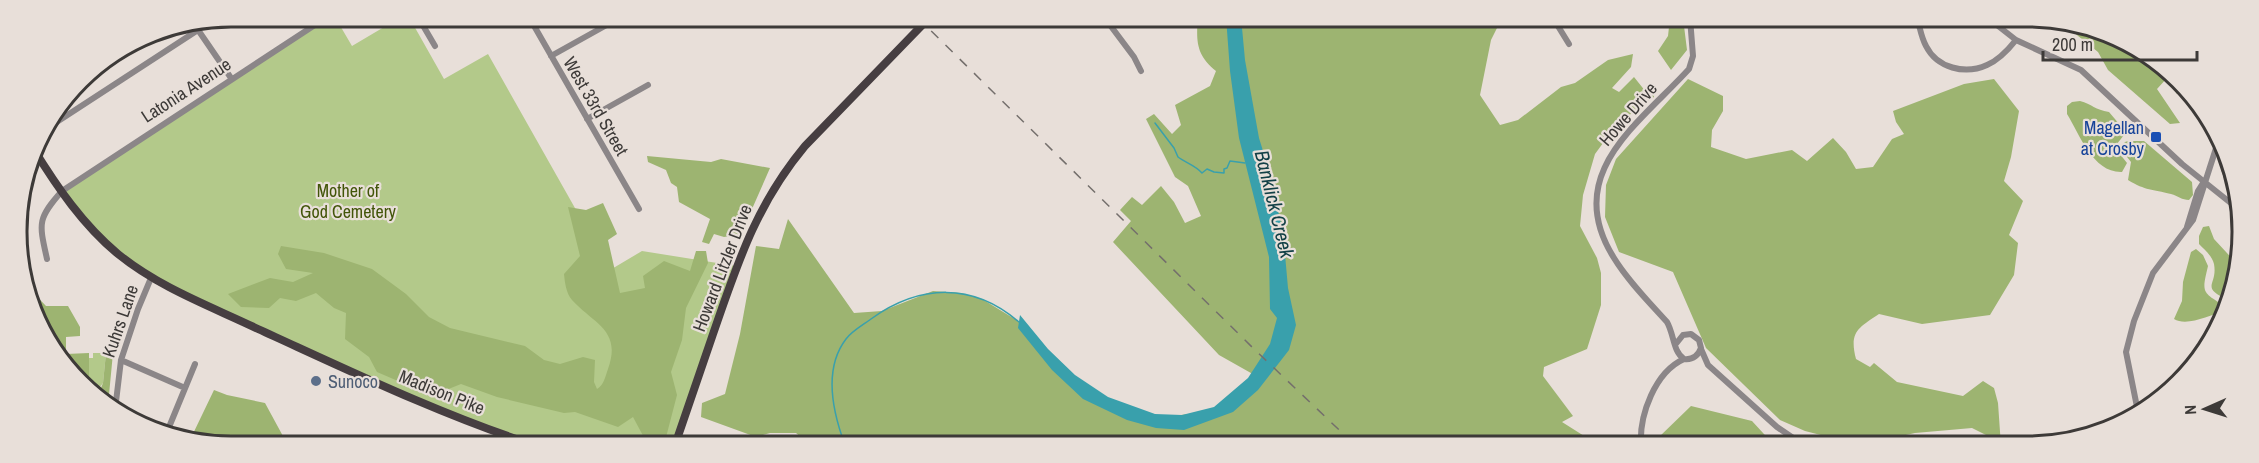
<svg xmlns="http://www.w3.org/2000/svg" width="2259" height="463" font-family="'Archivo Narrow',sans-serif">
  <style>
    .green { fill: #b3c98a }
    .forest { fill: #9db471 }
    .water { fill: #39a0ac }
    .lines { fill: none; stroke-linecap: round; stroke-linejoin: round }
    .stream { stroke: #39a0ac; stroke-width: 1.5 }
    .minor { stroke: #8b8688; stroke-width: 6 }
    .major { stroke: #463e41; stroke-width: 8 }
    .rail { stroke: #746f6c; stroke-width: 1.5; stroke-dasharray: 10 10; stroke-linecap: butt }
    .transit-dot { fill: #1a4fb4; stroke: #e8dfd9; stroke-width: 2 }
    .service-dot { fill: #5c6f8a; stroke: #e8dfd9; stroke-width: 2 }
    .labels { text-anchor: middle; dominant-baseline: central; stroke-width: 4.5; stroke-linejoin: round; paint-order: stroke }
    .street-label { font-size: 18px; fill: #3d3a38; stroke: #e8dfd9 }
    .transit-label { font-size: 18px; fill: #164399; stroke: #e8dfd9; text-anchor: end }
    .park-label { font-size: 18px; fill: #425509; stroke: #e8dfd9 }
    .service-label { font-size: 18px; fill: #4e5e75; stroke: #e8dfd9; text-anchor: start }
    .water-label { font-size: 20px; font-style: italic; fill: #124046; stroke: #e8dfd9 }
    .rim { fill: none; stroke: #3d3a38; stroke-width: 3 }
  </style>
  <rect width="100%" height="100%" fill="#e8dfd9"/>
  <path class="green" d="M327,17h8l17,29 49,-29h8l35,62 44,-25 122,216 32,-19 94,15 -61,179h-141l-32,-10 -295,-128 -89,-54 -56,-62z
    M93,353h13l-3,30 -6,8 -7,-2 -1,-4v-27h4z"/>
  <path class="forest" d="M1198,17l304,1 -11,22 -11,55 20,30 18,-5 43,-33 14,-4 33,-23 25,-6 -2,13 -19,21 7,4 15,-15 12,15 6,-3 2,8 -37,27 -22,30 -12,41 -3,31 17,32 4,15v32l-14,44 -43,18 -1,9 30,40 -11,6 38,24 -790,-1 -14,-12h-26l-14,4 -55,-20 1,-14 23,-9 15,-60 16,-88 23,3 9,-30 66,94 28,-2 51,-20 28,2 21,6 36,22 17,22 51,47 65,29 67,-9 40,-33 -39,-22 -106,-113 18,-21 -11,-11 12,-13 10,8 19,-19 13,16 11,21 16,-7 -13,-30 -13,-9 -29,-58 8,-5 18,20 9,-9 -6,-20 35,-19 6,-15c-20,-16 -20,-30 -18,-54z
    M1670,18h13l4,32 -16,20 -13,-19 10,-15z
    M2057,19l78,26 51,45 -9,4 -10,-16 -10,11 23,34 -10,1 -62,-54 -10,-18z
    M1688,79l35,17v15l-11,19 -1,17 35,12 46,-9 15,11 26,-23 13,14 10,17 17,-2 19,-28 12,-5 -8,-12 -3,-11 71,-27 30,-5 25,32 -8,46 -7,24 19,20 -14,34 9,8 -4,32 -24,40 -68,9 -43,-10c-21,14 -30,18 -23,45l14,8 4,-4 23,19 66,14 20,-15 11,7 4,15 3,43h-3l-6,-8 -20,-10 -57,5 -55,12 -55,-14 -25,-11 -74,-72 -33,-76 -54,-20 -14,-35 1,-32 10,-26z
    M2080,101c12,3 15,9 29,11l17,20c-12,18 -15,11 1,31l-5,9c-29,1 -42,-37 -55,-58v-8l5,-4z
    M2128,141h16l48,41 1,13 -4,5c-7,0 -11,-4 -18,-6 -19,-5 -25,-3 -43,-14l3,-18 -11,-14 5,-6z
    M647,156l64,6 10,-3 49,9 -29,66 -17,3 -10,-3 -5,10 -7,-2 8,-23 -31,-17 -2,-15 -6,-4 -5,-13 -18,-8z
    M603,203l14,31 -9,6 12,53 25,-5 -2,-12 21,-15 26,10 6,-20h10l2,12 -22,45 -4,32 -11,32 6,23 -13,50h-16l-15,-28 -15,10 -43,-15 -11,1 -67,-16 -36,-13 -15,6 -4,10 -65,-28 -8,-15 -24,-18 1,-26 -12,-5 -18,-15 -20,8 -16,-3 -11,10 -28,-1 -13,-13 42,-16 23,4 20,-9 -27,-4 -8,-15 3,-8 43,7 48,16 34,25 23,23 21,11 75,18 19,14 16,4 23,-7 12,3 -1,22 3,7c7,-4 8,-12 11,-20 14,-39 -14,-45 -36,-69 -6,-7 -7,-17 -8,-26l16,-18 -12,-49 18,3z
    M2209,226l5,13 25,27 -11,34c-29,-14 -10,-14 -14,-36 -2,-8 -9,-14 -15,-20v-8l4,-9z
    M2196,249l7,6 5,11c-6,26 -7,26 17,40l-1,5c-14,4 -37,16 -50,8l8,-18 1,-19 8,-30z
    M26,285l20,21h22l12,21v9l-14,1v17l23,-1v32l4,6 8,-3 2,-5 3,-30h7l-5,52 -38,-32 -42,-73z
    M214,390l13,5 38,8 19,35 55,1 16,6h-151l-14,-5z
    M1691,406l61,15 23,25h-103l-14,-8z"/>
  <path class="water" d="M1226,17h15l4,43 14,78 9,29 15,65 5,56 8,37 -7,25 -31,40 -25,22 -49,18 -28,-2 -29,-8 -44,-21 -31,-29 -34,-42 2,-13 28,34 27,26 33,22 47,17 27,1 32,-8 34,-29 22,-34 7,-26 -7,-9 -1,-52 -30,-119 -9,-67z"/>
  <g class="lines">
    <path class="stream" d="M1155,123l19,25 4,9c8,6 17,8 24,16l5,-4 7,3 10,1v-4l3,-1 3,-7 15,2
      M845,445c-12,-32 -22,-76 1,-106 6,-8 17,-14 25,-20 49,-35 102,-37 148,3"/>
    <path class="minor" d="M418,17l17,29
      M529,17l110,192
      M1104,17l30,40 7,14
      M1553,18l16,26
      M1917,18c3,9 4,19 9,28 11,22 39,29 61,19 12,-5 21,-15 29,-25
      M1988,18l28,22 65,30 101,94 55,44
      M194,24l37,54
      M551,56l70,-39
      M587,119l61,-34
      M46,129l152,-99
      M2224,153v16l12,36
      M2187,227l11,-36 5,-8
      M47,259c-8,-36 -10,-40 15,-68l265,-174
      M1675,345l8,-10 8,-1 8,6 2,8c-3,8 -8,12 -17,11 -11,-7 -10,-25 -17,-37 -18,-20 -39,-41 -53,-64 -53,-84 25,-134 75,-189l4,-13 -3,-38
      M1701,349l7,16 69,62 28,19
      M121,360l64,28
      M115,410l6,-50 17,-51 13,-31
      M2138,412l-12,-60 8,-31 19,-48 40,-53 25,-78
      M167,432l28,-68
      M1641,446c-2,-31 14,-74 43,-87"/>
    <path class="major" d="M33,148c24,39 50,77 85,106 42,34 92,52 140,75 90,41 181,85 276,116
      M675,445c12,-36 25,-72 37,-108 25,-72 43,-131 93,-191l125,-129"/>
    <path class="rail" d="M917,17l337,332 102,97"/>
  </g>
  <rect class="transit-dot" x="2150" y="131" width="12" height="12" rx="3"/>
  <circle class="service-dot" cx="316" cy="381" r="6"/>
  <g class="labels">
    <g class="street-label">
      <text transform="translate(186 90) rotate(-33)">Latonia Avenue</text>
      <text transform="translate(596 106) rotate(60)">West 33rd Street</text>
      <text transform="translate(1628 114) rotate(-49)">Howe Drive</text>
      <text transform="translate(722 268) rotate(-69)">Howard Litzler Drive</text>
      <text transform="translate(120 321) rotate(-71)">Kuhrs Lane</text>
      <text transform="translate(442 392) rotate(22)">Madison Pike</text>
    </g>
    <g class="transit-label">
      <text x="2144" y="127">Magellan<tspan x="2144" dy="21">at Crosby</tspan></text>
    </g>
    <g class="park-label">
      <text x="348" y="190">Mother of<tspan x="348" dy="21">God Cemetery</tspan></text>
    </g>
    <g class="service-label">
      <text x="328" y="381">Sunoco</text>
    </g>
    <g class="water-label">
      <text transform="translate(1275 204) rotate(76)">Banklick Creek</text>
    </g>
  </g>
  <path d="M0 0H2259V463H0ZM231 27H2028A204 204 0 0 1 2232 231V232A204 204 0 0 1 2028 436H231A204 204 0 0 1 27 232V231A204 204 0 0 1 231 27Z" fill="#e8dfd9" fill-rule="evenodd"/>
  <path class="rim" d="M231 27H2028A204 204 0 0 1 2232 231V232A204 204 0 0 1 2028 436H231A204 204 0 0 1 27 232V231A204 204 0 0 1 231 27Z"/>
  <g transform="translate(2205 409) rotate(267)" stroke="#e8dfd9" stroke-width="4.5" paint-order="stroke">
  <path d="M0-4.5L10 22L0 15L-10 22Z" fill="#3d3a38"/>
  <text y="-9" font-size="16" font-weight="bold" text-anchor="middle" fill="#3d3a38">N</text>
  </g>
  <path d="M2043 51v9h154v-9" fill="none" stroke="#3d3a38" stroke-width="3"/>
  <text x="2052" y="51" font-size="18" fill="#3d3a38" stroke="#e8dfd9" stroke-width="4.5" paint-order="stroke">200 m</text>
</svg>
